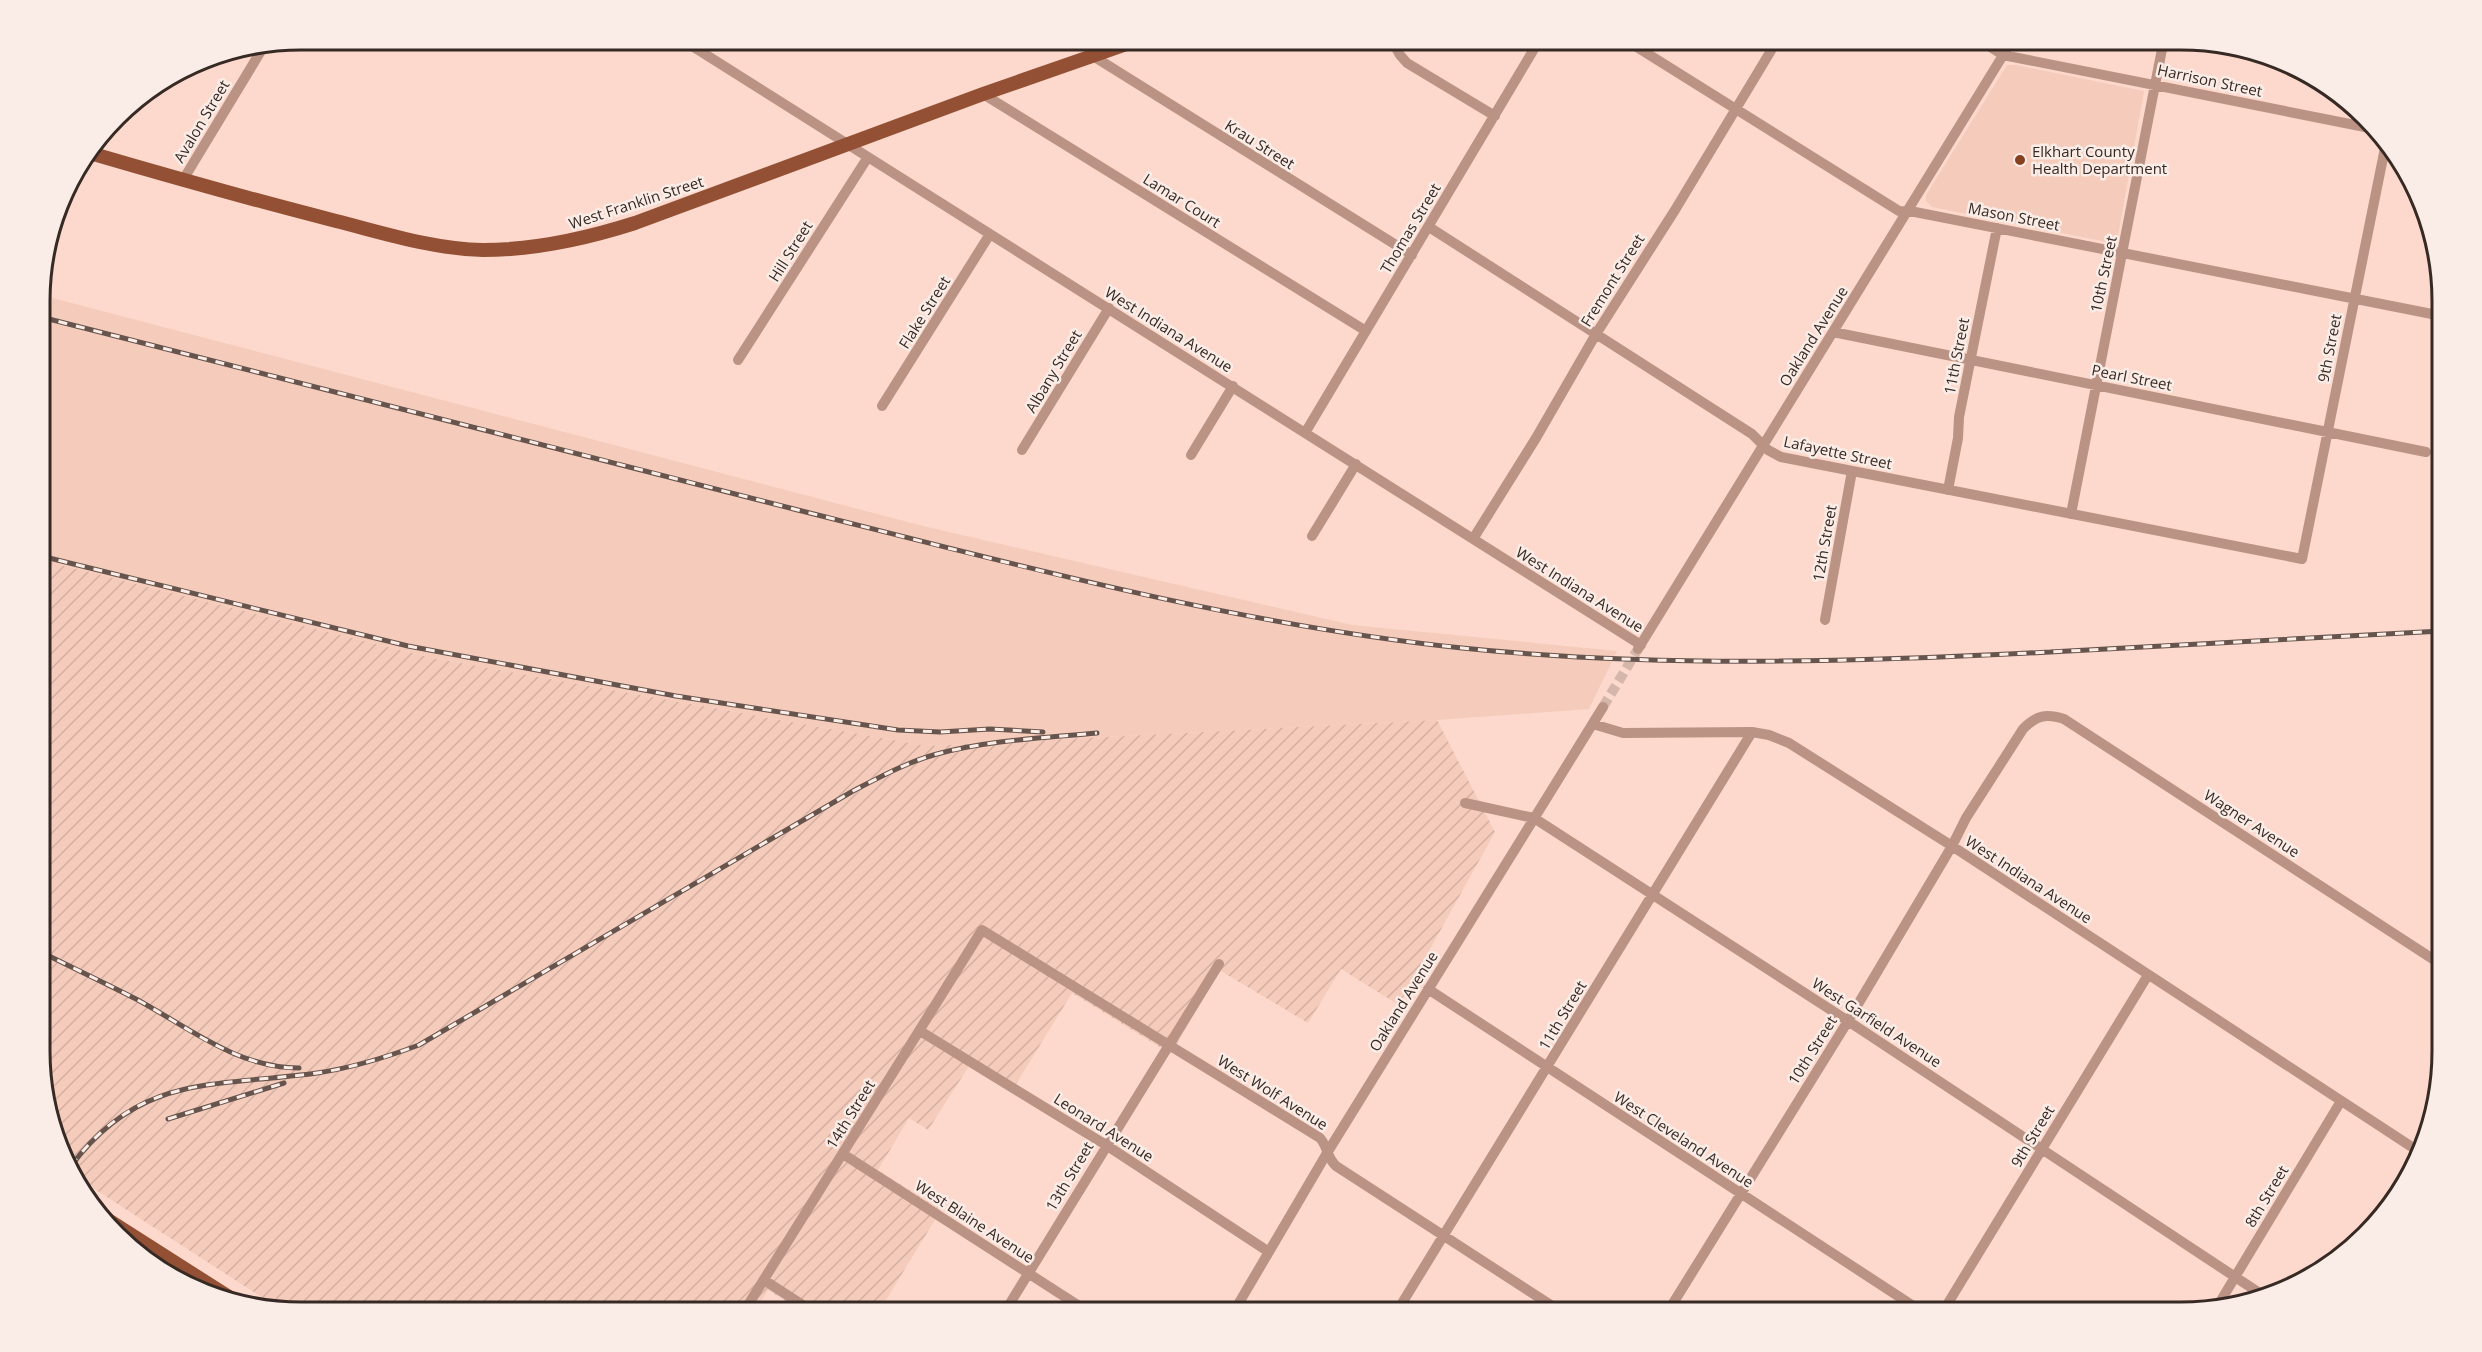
<svg xmlns="http://www.w3.org/2000/svg" width="2482" height="1352" font-family="'Open Sans',sans-serif">
  <style>
    .built { fill: #f5ccbb }
    .industrial { fill: url(#industrial-furrows) }
    .water { fill: url(#water-ripples) }
    .lines { fill: none; stroke-linecap: round; stroke-linejoin: round }
    .minor-tunnel { stroke: #d5b6aa; stroke-width: 10; stroke-dasharray: 10 5; stroke-linecap: butt }
    .minor { stroke: #ba9384; stroke-width: 10 }
    .major { stroke: #935034; stroke-width: 14 }
    .rail-casing { stroke: #67554d; stroke-width: 5 }
    .rail { stroke: #faece6; stroke-width: 3; stroke-dasharray: 9; stroke-linecap: butt }
    .poi-dot { fill: #863f1f; stroke: #faece6; stroke-width: 2 }
    .labels { text-anchor: middle; dominant-baseline: central; stroke-width: 5; stroke-linejoin: round; paint-order: stroke }
    .street-label { font-size: 15px; fill: #372a24; stroke: #faece6 }
    .poi-label { font-size: 15px; fill: #372a24; stroke: #faece6; text-anchor: start }
    .rim { fill: none; stroke: #372a24; stroke-width: 3 }
  </style>
  <defs>
    <pattern id="industrial-furrows" width="10" height="10" patternUnits="userSpaceOnUse" patternTransform="scale(1.5)"><rect width="10" height="10" fill="#f5ccbb"/><path d="M-1 1l2-2M0 10L10 0M9 11l2-2" fill="none" stroke="#d3afa1"/></pattern>
    <pattern id="water-ripples" width="26" height="14" patternUnits="userSpaceOnUse" patternTransform="scale(1.5)"><rect width="26" height="14" fill="#d17c59"/><path d="M2 4q2-2 4 0t4 0M15 11q2-2 4 0t4 0" fill="none" stroke="#aa6649"/></pattern>
  </defs>
  <rect width="100%" height="100%" fill="#fcd9cc"/>
  <path class="built" d="M2007,65h9l128,26 -26,145 -3,5 -8,1 -175,-35 -6,-6v-6z
    M41,295l882,231 429,99 265,26 -28,58 -152,11 -510,26 -495,-88 -391,-98z"/>
  <path class="industrial" d="M41,560l391,98 495,88 510,-26 58,112 -96,173 -58,-36 -33,54 -89,-53 -48,84 -99,-61 -61,99 -42,-26 -41,64 -19,-12 -31,52 63,40 -63,103h-74l-36,-23 -14,23h-454l-17,-2 -207,-134 -35,-91z"/>
  <path class="water" d="M841,39h181c-16,5 -33,6 -51,7 -45,5 -85,6 -130,-7z"/>
  <g class="lines">
    <path class="minor-tunnel" d="M1603,707l35,-58"/>
    <path class="minor" d="M681,39l960,606
      M1391,39l9,16 7,8 88,53
      M1624,39l275,172 16,1 527,104
      M1978,39l25,16 367,73
      M1093,56l319,199
      M983,94l383,237
      M183,180l81,-134
      M1429,227l323,207 16,16 13,7 521,102 84,-416
      M1833,332l593,120
      M738,360l130,-203
      M882,406l108,-172
      M1305,433l235,-394
      M1022,450l87,-142
      M1191,455l42,-69
      M1948,490l10,-52 1,-21 38,-189
      M2071,514l93,-475
      M1312,536l44,-72
      M1473,539l63,-101 60,-104 79,-124 103,-171
      M1825,620l27,-149
      M1638,649l375,-610
      M1593,724l30,9 129,-1 17,3 20,8 163,103 466,305
      M1465,803l69,15 314,203 413,273
      M1428,989l496,324
      M920,1031l186,114 163,107
      M843,1154l247,159
      M764,1280l51,33
      M2217,1307l124,-206
      M743,1313l239,-383 338,208c8,9 7,20 16,28l227,147
      M1004,1313l215,-349
      M1233,1313l94,-160 276,-446
      M1396,1313l356,-581
      M1667,1313l181,-292 104,-175 14,-28 57,-89c13,-13 22,-16 41,-10l378,246
      M1942,1313l206,-338"/>
    <path class="major" d="M90,153c82,24 164,47 246,68 48,12 97,28 147,29 53,0 102,-11 152,-27l348,-129 158,-55
      M108,1220l135,86"/>
    <g class="rail-casing">
      <path id="rail" d="M41,317c250,64 500,127 749,191 223,56 443,116 672,140 196,20 392,14 588,4 131,-7 262,-14 392,-21
        M41,556l367,90 268,50 222,34 42,2 50,-3 53,3
        M41,952c32,16 64,31 95,47 52,28 101,69 163,69
        M168,1119l116,-36
        M71,1166c69,-93 145,-79 246,-93 34,-5 70,-16 102,-28l434,-254c27,-14 54,-29 84,-37 52,-14 107,-16 160,-21"/>
    </g>
    <use href="#rail" class="rail"/>
  </g>
  <circle class="poi-dot" cx="2020" cy="160" r="6"/>
  <g class="labels">
    <g class="street-label">
      <text transform="translate(2210 80) rotate(12)">Harrison Street</text>
      <text transform="translate(201 121) rotate(-59)">Avalon Street</text>
      <text transform="translate(1260 144) rotate(32)">Krau Street</text>
      <text transform="translate(1182 200) rotate(32)">Lamar Court</text>
      <text transform="translate(636 202) rotate(-18)">West Franklin Street</text>
      <text transform="translate(2014 216) rotate(11)">Mason Street</text>
      <text transform="translate(1410 228) rotate(-59)">Thomas Street</text>
      <text transform="translate(790 251) rotate(-58)">Hill Street</text>
      <text transform="translate(2103 274) rotate(-78)">10th Street</text>
      <text transform="translate(1612 280) rotate(-58)">Fremont Street</text>
      <text transform="translate(924 312) rotate(-58)">Flake Street</text>
      <text transform="translate(1169 329) rotate(32)">West Indiana Avenue</text>
      <text transform="translate(1813 336) rotate(-58)">Oakland Avenue</text>
      <text transform="translate(2329 348) rotate(-79)">9th Street</text>
      <text transform="translate(1956 356) rotate(-79)">11th Street</text>
      <text transform="translate(1053 371) rotate(-59)">Albany Street</text>
      <text transform="translate(2132 377) rotate(11)">Pearl Street</text>
      <text transform="translate(1838 452) rotate(12)">Lafayette Street</text>
      <text transform="translate(1824 543) rotate(-80)">12th Street</text>
      <text transform="translate(1580 589) rotate(32)">West Indiana Avenue</text>
      <text transform="translate(2252 823) rotate(33)">Wagner Avenue</text>
      <text transform="translate(2029 879) rotate(33)">West Indiana Avenue</text>
      <text transform="translate(1403 1001) rotate(-58)">Oakland Avenue</text>
      <text transform="translate(1562 1015) rotate(-59)">11th Street</text>
      <text transform="translate(1877 1022) rotate(33)">West Garfield Avenue</text>
      <text transform="translate(1812 1050) rotate(-58)">10th Street</text>
      <text transform="translate(1273 1092) rotate(32)">West Wolf Avenue</text>
      <text transform="translate(850 1114) rotate(-58)">14th Street</text>
      <text transform="translate(1104 1127) rotate(32)">Leonard Avenue</text>
      <text transform="translate(2032 1136) rotate(-59)">9th Street</text>
      <text transform="translate(1684 1139) rotate(33)">West Cleveland Avenue</text>
      <text transform="translate(1069 1176) rotate(-59)">13th Street</text>
      <text transform="translate(2266 1196) rotate(-59)">8th Street</text>
      <text transform="translate(975 1221) rotate(33)">West Blaine Avenue</text>
    </g>
    <g class="poi-label">
      <text x="2032" y="151">Elkhart County<tspan x="2032" dy="17">Health Department</tspan></text>
    </g>
  </g>
  <path d="M0 0H2482V1352H0ZM301 50H2181A251 251 0 0 1 2432 301V1051A251 251 0 0 1 2181 1302H301A251 251 0 0 1 50 1051V301A251 251 0 0 1 301 50Z" fill="#faece6" fill-rule="evenodd"/>
  <path class="rim" d="M301 50H2181A251 251 0 0 1 2432 301V1051A251 251 0 0 1 2181 1302H301A251 251 0 0 1 50 1051V301A251 251 0 0 1 301 50Z"/>
</svg>
